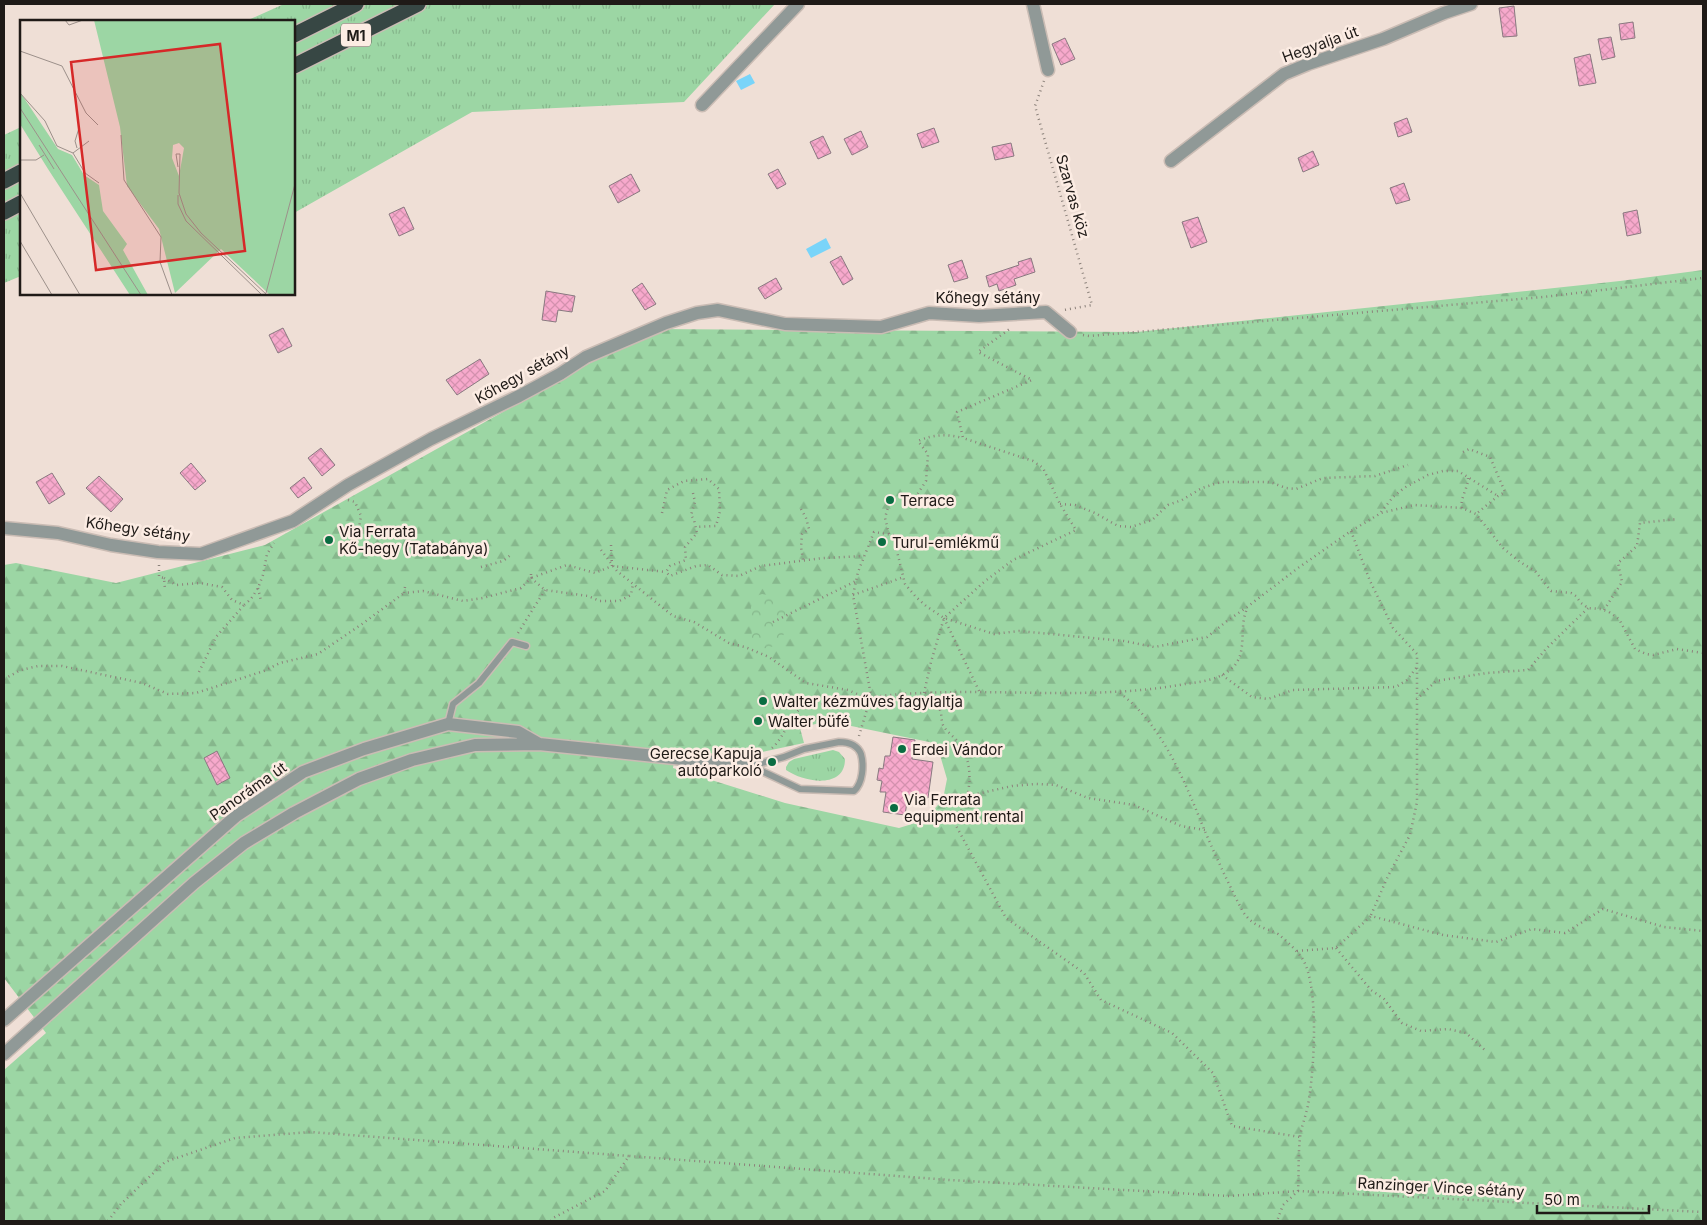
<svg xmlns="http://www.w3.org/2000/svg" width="1707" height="1225" font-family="Inter,sans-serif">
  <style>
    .grass { fill: url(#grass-tufts) }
    .forest { fill: url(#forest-firs); fill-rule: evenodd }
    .park { fill: url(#park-crowns) }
    .water { fill: #79d4f9 }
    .building { fill: url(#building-cross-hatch); stroke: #897980 }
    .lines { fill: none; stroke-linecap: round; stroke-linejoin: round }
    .service-casing { stroke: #cabcb4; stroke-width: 9 }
    .minor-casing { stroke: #cabcb4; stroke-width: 15 }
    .motorway-casing { stroke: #cabcb4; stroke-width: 18 }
    .path { stroke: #8c827b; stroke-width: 2.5; stroke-dasharray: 1 4; stroke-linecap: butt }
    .service { stroke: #909997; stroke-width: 6 }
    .minor { stroke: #909997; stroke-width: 12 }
    .motorway { stroke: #374744; stroke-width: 15 }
    .poi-dot { fill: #0a6d42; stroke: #fcece3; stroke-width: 2 }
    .labels { text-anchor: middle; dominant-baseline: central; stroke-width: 5; stroke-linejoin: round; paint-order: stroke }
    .shield { fill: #fcece3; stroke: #615954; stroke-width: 1 }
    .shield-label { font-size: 14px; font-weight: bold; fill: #1f1a17 }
    .street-label { font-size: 15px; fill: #1f1a17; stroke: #fcece3 }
    .poi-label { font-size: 15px; fill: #1f1a17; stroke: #fcece3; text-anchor: start }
    .inset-road { fill: none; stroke: #9c908a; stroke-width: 1 }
    .view { fill: #d62828; fill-opacity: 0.15; stroke: #d62828; stroke-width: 2.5 }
    .inset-edge { fill: none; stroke: #1f1a17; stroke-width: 2.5 }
  </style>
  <defs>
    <pattern id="grass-tufts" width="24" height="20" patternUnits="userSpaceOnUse" patternTransform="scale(1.25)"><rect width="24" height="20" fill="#9cd6a4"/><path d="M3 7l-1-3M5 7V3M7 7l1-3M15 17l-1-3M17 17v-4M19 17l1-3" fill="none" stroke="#86b78c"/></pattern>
    <pattern id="forest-firs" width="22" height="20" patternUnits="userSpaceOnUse" patternTransform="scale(1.25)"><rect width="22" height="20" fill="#9cd6a4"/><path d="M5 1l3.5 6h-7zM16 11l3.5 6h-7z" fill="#86b78c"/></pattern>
    <pattern id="park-crowns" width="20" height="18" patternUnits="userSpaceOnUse" patternTransform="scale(1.25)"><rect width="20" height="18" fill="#9cd6a4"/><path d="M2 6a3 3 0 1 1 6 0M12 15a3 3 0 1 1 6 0" fill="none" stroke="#86b78c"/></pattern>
    <pattern id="building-cross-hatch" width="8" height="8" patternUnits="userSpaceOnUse" patternTransform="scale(1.25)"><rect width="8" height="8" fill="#f7a9cc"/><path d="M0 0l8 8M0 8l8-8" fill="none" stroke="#d391ae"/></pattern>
  </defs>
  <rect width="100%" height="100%" fill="#efdfd6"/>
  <path class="grass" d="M284,4h491l-91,98 -212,10 -178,101v-192h-48z
    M21,127v149l-17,7v-148z
    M833,750l6,2 6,7c0,31 -42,23 -59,11v-3l3,-5 5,-3z"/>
  <path class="forest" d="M1703,270v951h-1699v-151l42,-37 -42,-55v-413l12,-2 100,20 149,-38 386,-216 486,3 483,-51zM827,721l107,22 6,12 7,24 -4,20 -18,21 -26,8 -114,-25 -112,-35 3,-19 63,8 65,-14 -4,-15z"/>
  <path class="park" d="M762,594l18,3c9,16 10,48 -13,51 -7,1 -9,1 -15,-3l-1,-38 5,-11z"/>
  <path class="water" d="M750,74l5,9 -14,7 -5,-9z
    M826,238l5,10 -20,10 -5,-9z"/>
  <path class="building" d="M1514,6l3,30 -14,1 -4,-29z
    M1633,22l2,16 -14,2 -2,-16z
    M1611,37l4,20 -13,3 -4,-21z
    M1065,38l10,21 -14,6 -9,-21z
    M1590,54l6,29 -17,3 -5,-28z
    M1407,118l5,14 -14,5 -4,-14z
    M934,128l5,14 -17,6 -5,-14z
    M861,131l7,16 -16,8 -8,-16z
    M823,136l8,17 -13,6 -8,-17z
    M1011,143l3,13 -19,4 -3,-13z
    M1313,151l6,14 -16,7 -5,-14z
    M778,169l8,15 -9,5 -9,-15z
    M631,174l9,17 -22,12 -9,-17z
    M1404,183l6,17 -14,4 -6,-16z
    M404,207l10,22 -15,7 -10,-22z
    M1637,210l4,23 -14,3 -4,-23z
    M1198,217l9,25 -16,6 -9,-26z
    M841,256l12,23 -10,6 -13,-23z
    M1031,258l4,14 -21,7 2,6 -17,6 -2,-7 -8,3 -3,-11 33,-11 -1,-3z
    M962,260l6,18 -14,4 -6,-17z
    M776,278l6,11 -17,10 -7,-11z
    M642,283l14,21 -11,6 -13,-20z
    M546,291l29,5 -3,16 -14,-2 -2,12 -14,-2z
    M283,328l9,18 -14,7 -9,-18z
    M480,359l9,15 -32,21 -11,-15z
    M321,448l14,17 -13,11 -14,-18z
    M191,463l15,18 -11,9 -15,-17z
    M52,473l13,21 -16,10 -13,-22z
    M99,476l24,23 -12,13 -25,-24z
    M304,477l8,11 -14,10 -8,-10z
    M893,737l22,3 -3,19 21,3 -5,36 -20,-3 -3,20 -22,-3 3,-20h-6l2,-11 -5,-1 2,-12 4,1 2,-13h5z
    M217,751l13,27 -13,7 -13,-27z"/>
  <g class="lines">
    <g class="service-casing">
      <path id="service" d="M448,724l5,-20 26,-21 33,-41 14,4
        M839,742c9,0 18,2 22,12 3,11 2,29 -7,37l-54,-2 -49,-23 33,-9 20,-8z"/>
    </g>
    <g class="minor-casing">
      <path id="minor" d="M1033,4l15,66
        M702,105l96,-101
        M1171,161l113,-87 24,-10 75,-25 61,-26 27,-9
        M4,528l54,5 53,12 47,7 43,2 92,-33 55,-36 83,-46 88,-43 41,-22 26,-17 80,-34 31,-10 21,-3 67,14 96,3 48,-14 50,3 67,-4 24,20
        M4,1020l232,-204 67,-44 61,-23 84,-25 70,8 21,12
        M4,1054l190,-171 50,-40 50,-30 65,-34 53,-19 63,-15 64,-1 212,22"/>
    </g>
    <g class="motorway-casing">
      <path id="motorway" d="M294,35l62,-31
        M294,66l124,-62
        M4,181l17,-9
        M4,212l17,-9"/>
    </g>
    <path class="path" d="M1044,81l-9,25 57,199 -28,5
      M1083,335l6,1 454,-39 160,-19
      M1463,452l6,-3 21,8 15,35 -7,4 -22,18
      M693,493l2,9 -4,13 3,5 3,13 -12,14 1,13 -16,6 -4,6 4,4 26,-10 12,-1 14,10 17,1 22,-10 62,-8 41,-2
      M915,498l11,-17 2,-27 -10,-13c16,-7 29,-7 45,-3
      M348,500l7,2 6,14 -2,12
      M1060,504l15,1 20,8 23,13 13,1 21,-7 16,-15 14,-5 20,-12 19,-6h49l16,6 10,1 27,-11 52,-2 33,-11
      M1462,508c-2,-11 6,-19 6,-30
      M801,509l5,9 3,11 -7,5 -1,13 2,13
      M1381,512l12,-15 11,-9 24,-13 15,-4h15l40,25
      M662,513l5,-23 17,-9 24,-2 11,10 1,22 -4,15 -20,1
      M1351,531l19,50 23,47 24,26v44
      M889,534l-4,-16 5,-18
      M611,545l1,21
      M601,550l16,21 56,45 21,6 35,21 16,4 24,10 37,26 42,7 16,7
      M159,565v12l5,1 1,11
      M481,567l22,-6 9,-7
      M531,574v4l36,-13 28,8 17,-7 54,6
      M164,578l12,7 24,-2 22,4 10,13 12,5 7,-6 7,-11 5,-13 4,-21 7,-11
      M405,587l-1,6 19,-2 40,10 20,-3 38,-10 10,-10 14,12 43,6 12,5h19l12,-6 2,-11
      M258,588l3,13
      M853,595l51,-18
      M1604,610l18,-28 -4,-19 19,-17 3,-23 37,-4
      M944,618l36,75
      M773,622l83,-41
      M518,633l27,-43
      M199,672l17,-35 28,-32
      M1222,675l30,22 16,2 25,-9 103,-3 11,-7 10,-13
      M4,679l17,-9 17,-4h24l80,17 26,11 28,-1 68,-22 16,-8 38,-9 44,-30 42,-31
      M931,692c4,6 8,11 9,18 2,5 1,10 3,15 4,8 13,13 18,20 14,24 10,56 -7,77l52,96 78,55 17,27 71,33 41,40 19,53 68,11
      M924,693l7,-31 13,-44 40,-36 29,-22 63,-30 -16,-26 -17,-36 -10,-7 -70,-23 -6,-26 75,-32 -54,-28 33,-24
      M1120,693c43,33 64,87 84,136 12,28 25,56 39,83 12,16 19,14 35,22 8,6 18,16 24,24 18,28 12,114 6,147 -2,11 -7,22 -8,33 -2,17 -1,35 -2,53l-15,14 -6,16
      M859,736l12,-40 -18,-101 5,-23 16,-40 19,3 12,49 11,13 10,9 18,12 50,16 25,-3 105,10 30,6 53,-10 20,-16 20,-14 51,-39 53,-37 30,-18 33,-8 48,3 14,6 27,34 17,14 15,9 16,20 20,2 5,3 5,7 7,5 13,1 8,3 10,7 16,30 11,5 7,1 24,-6 26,4
      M772,748c13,-11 18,-34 31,-41 40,-6 79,-13 120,-14 87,-4 175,7 262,-9 15,-2 34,-4 46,-15 18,-15 7,-41 16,-60
      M968,796l44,-10 24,-2 20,1 32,13 46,7 47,21 24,4
      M1371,915l17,-39 22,-41 7,-33v-103l19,-18 51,-8 41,-3 18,-21 42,-41
      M1336,948l35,42 13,9 18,24 19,8 27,-2 18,4 21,19
      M1297,951l39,-3 35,-32 72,19 53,7 36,-13 33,4 38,-24 61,18 39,4
      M108,1221l13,-17 44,-42 70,-24 75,-6 319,24
      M551,1221l2,-3 52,-27 24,-35 321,24 279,16 69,-5 405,21"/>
    <use href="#service" class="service"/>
    <use href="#minor" class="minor"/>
    <use href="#motorway" class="motorway"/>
  </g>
  <g class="poi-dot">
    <circle cx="890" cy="500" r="5"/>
    <circle cx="329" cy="540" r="5"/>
    <circle cx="882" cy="542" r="5"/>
    <circle cx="763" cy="701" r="5"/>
    <circle cx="758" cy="721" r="5"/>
    <circle cx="902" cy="749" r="5"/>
    <circle cx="772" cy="762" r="5"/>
    <circle cx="894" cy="808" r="5"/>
  </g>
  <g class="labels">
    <rect class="shield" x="341" y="23.5" width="30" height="23" rx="4"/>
    <g class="shield-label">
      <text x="356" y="35">M1</text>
    </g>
    <g class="street-label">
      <text transform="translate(1320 44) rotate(-20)">Hegyalja út</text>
      <text transform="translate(1073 196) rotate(74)">Szarvas köz</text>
      <text x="988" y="297">Kőhegy sétány</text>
      <text transform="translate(522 374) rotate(-29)">Kőhegy sétány</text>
      <text transform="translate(138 529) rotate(8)">Kőhegy sétány</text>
      <text transform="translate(248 791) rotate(-35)">Panoráma út</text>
      <text transform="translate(1441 1187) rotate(3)">Ranzinger Vince sétány</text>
    </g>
    <g class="poi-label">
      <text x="900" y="500">Terrace</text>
      <text x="339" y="531">Via Ferrata<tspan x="339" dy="17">Kő-hegy (Tatabánya)</tspan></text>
      <text x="892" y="542">Turul-emlékmű</text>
      <text x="773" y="701">Walter kézműves fagylaltja</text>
      <text x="768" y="721">Walter büfé</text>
      <text x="912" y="749">Erdei Vándor</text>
      <text x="762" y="753" text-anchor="end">Gerecse Kapuja<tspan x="762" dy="17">autóparkoló</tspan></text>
      <text x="904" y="799">Via Ferrata<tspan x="904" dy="17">equipment rental</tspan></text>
    </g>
  </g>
  <g transform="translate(20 20)">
    <rect width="275" height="275" fill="#efdfd6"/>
    <path d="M0,72l38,57 14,6 12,20 15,10 4,26 24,33 -4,6 25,45h-18l-82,-126 -28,-45z" fill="#9cd6a4"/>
    <path d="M74,0h201v275h-25l-49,-46 -46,44 -16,-64 -32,-43 -7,-59zM159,123l5,5 -5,28 -7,-18 1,-13z" fill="#9cd6a4" fill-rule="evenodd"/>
    <path class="inset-road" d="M45,0l4,5 14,-5M0,31l42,15 24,47 12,12M0,73l25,28 12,25M0,88l121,187M101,115l3,45 37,57 -1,25 12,33M19,125l15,24M37,126l16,7 16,-12M57,128l-2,-7 4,-13M53,133l12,20 14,10M0,140h16l8,-5M158,147l-2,-13h4l-1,39 7,21 15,19 66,62M0,173l60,102M158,175v9l8,17 76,74M0,221l32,54M246,273l29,-109"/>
    <path class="view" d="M200,24l25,207 -149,19 -25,-208z"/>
    <rect width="275" height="275" class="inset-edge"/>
  </g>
  <rect width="1707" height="1225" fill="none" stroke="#1f1a17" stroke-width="10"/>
  <path d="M1537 1205v8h112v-8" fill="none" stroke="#1f1a17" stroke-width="2.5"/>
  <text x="1544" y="1205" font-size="15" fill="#1f1a17" stroke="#fcece3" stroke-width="4" paint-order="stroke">50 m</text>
</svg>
